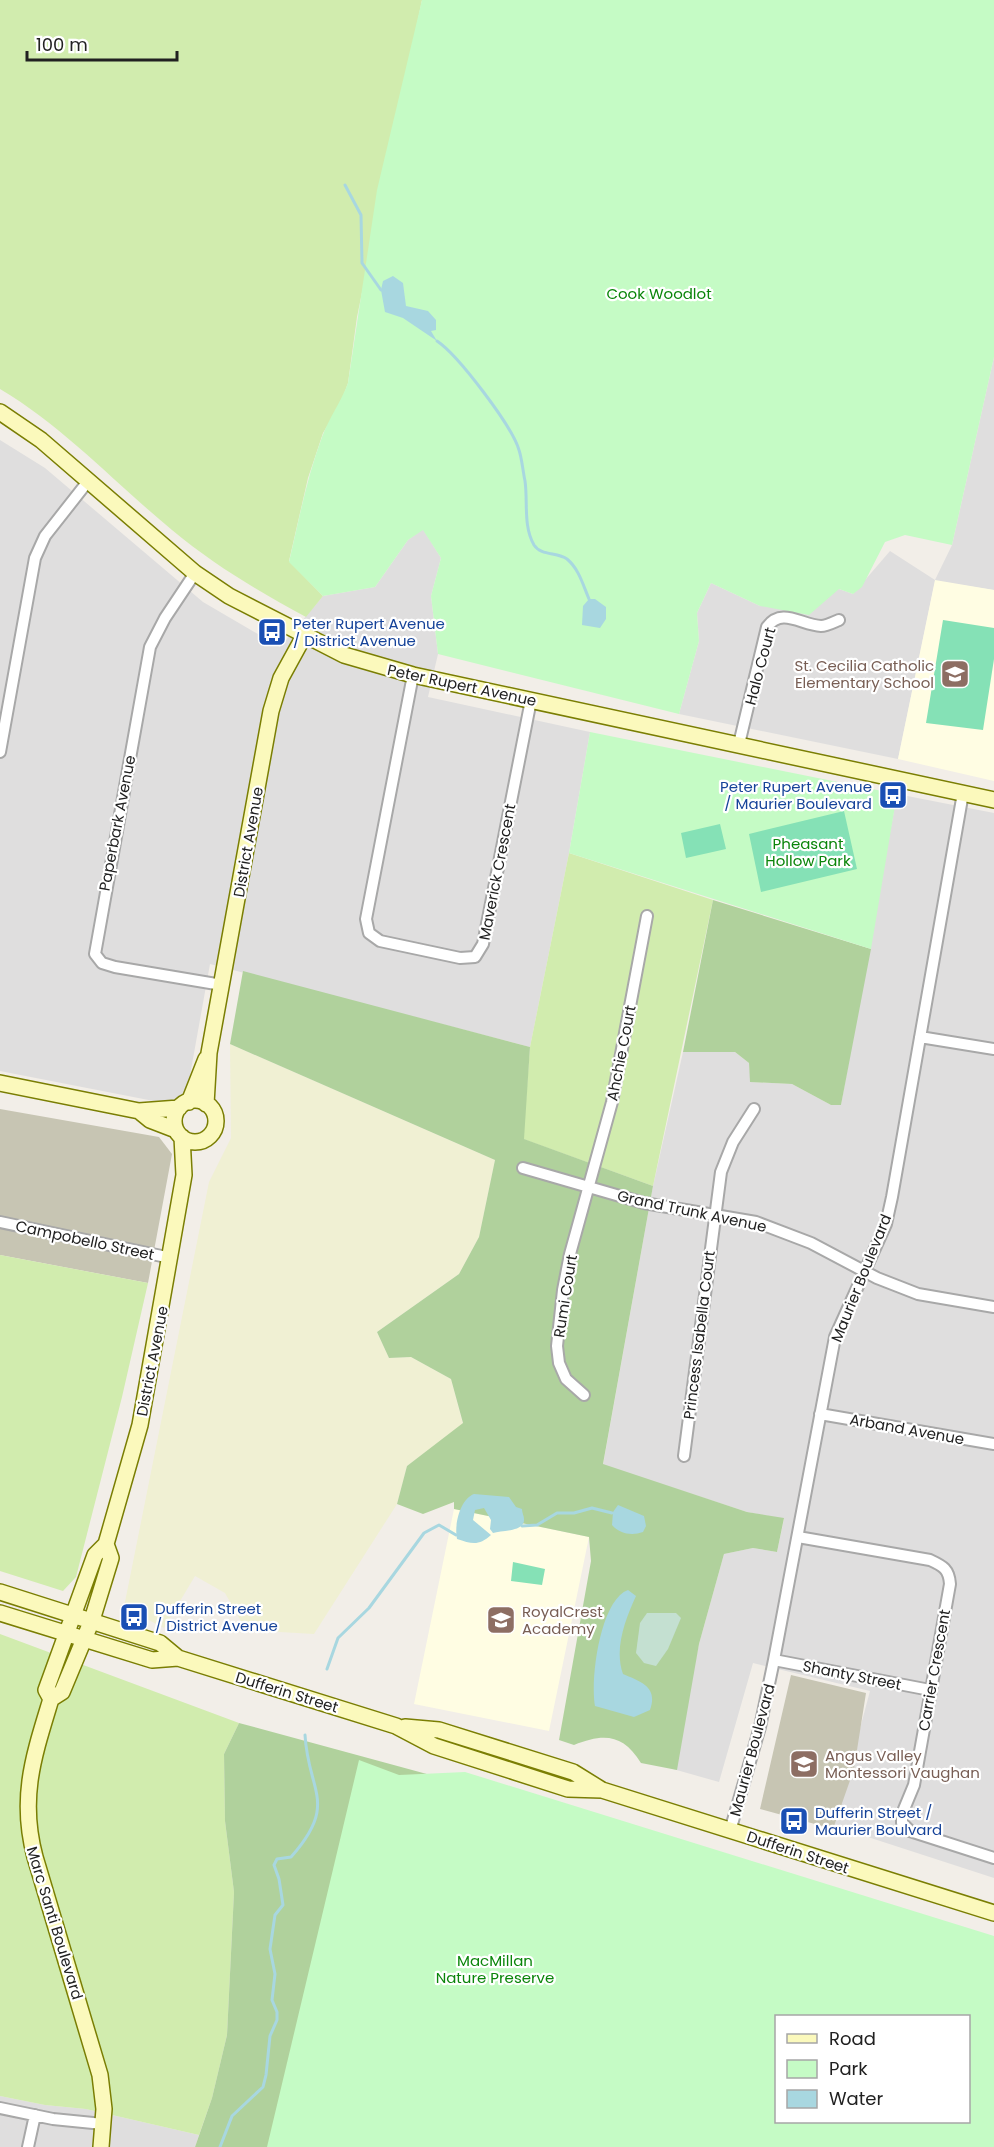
<svg xmlns="http://www.w3.org/2000/svg" width="994" height="2147" font-family="Poppins,sans-serif">
  <style>
    .residential { fill: #dfdede }
    .education { fill: #fffde3 }
    .construction { fill: #c7c5b3 }
    .farmland { fill: #f0f0d3 }
    .grass { fill: #d1ecae }
    .forest { fill: #b0d19c }
    .wetland { fill: #c4e0d1 }
    .park { fill: #c5fbc5; fill-rule: evenodd }
    .pitch { fill: #85e1b6 }
    .water { fill: #a8d7e0 }
    .lines { fill: none; stroke-linecap: round; stroke-linejoin: round }
    .stream { stroke: #a8d7e0; stroke-width: 3 }
    .street-casing { stroke: #a8a8a8; stroke-width: 14 }
    .secondary-casing { stroke: #7a7e03; stroke-width: 18 }
    .street { stroke: #fff; stroke-width: 10 }
    .secondary { stroke: #fbf9bc; stroke-width: 15 }
    .labels { text-anchor: middle; dominant-baseline: central; stroke-width: 4.5; stroke-linejoin: round; paint-order: stroke }
    .park-label { font-size: 15px; fill: #0a850a; stroke: #fff }
    .transit-label { font-size: 15px; fill: #164399; stroke: #fff; text-anchor: start }
    .education-label { font-size: 15px; fill: #785e54; stroke: #fff; text-anchor: start }
    .street-label { font-size: 15px; fill: #212121; stroke: #fff }
  </style>
  <rect width="100%" height="100%" fill="#f2eee8"/>
  <path class="residential" d="M994,357v233l-59,-9 -37,178 -219,-45 20,-73 -2,-28 14,-30 49,23 79,-17 14,5 37,-43 45,29 17,-35z
    M0,440l45,28 158,134 77,45 43,-51 52,-9 33,-47 15,-11 18,29 -10,38 7,58 -10,43 162,35 -21,121 -39,194 -320,-83 -23,128 -18,12 -169,-33z
    M897,794l97,19v1065l-160,-52 36,-135 -117,-28 -34,119 -46,-13 26,-125 25,-90 29,-6 24,4 7,-33 -37,-7 -144,-47 50,-279 30,-134h52l14,11 2,19 41,2 39,21h10z
    M0,2096l45,9 41,4 113,26 -4,12h-195z"/>
  <path class="education" d="M935,580l59,10v191l-96,-22z
    M454,1509l135,28 -40,194 -135,-27z"/>
  <path class="construction" d="M0,1109l159,28 13,17 -24,129 -148,-28z
    M791,1675l75,18 -12,76 -21,60 -73,-20z"/>
  <path class="farmland" d="M230,1044l265,116 -16,77 -20,37 -82,58 12,26 22,-1 40,22 12,45 -56,42 -10,38 -83,130 -68,-4 -21,-37 -30,-17 -31,52 -40,-21 85,-425 22,-44z"/>
  <path class="grass" d="M0,0h422l-65,317 -9,66 -8,22 -17,28 -15,45 -19,83 34,35 -17,21c-48,-26 -92,-52 -134,-87 -57,-47 -108,-103 -172,-141z
    M569,853l144,47 -60,286 -130,-47 7,-92z
    M0,1255l148,28 -26,114 -46,180 -13,14 -63,-20z
    M0,1634l239,89 -15,31 1,67 9,71 -7,143 -15,63 -13,37 -113,-26 -41,-4 -45,-9z"/>
  <path class="forest" d="M713,900l158,49 -30,156h-10l-39,-21 -42,-2 -1,-19 -14,-11h-52z
    M243,971l287,76 -6,92 129,47 -50,278 144,48 37,6 -7,34 -24,-4 -29,6 -25,90 -22,126 -36,-7c-18,-29 -37,-30 -67,-18l-15,-5 32,-179 -2,-24 -135,-28v-7l-31,12 -26,-10 10,-38 56,-43 -12,-44 -40,-22 -22,1 -12,-26 82,-58 20,-37 16,-77 -265,-116z
    M239,1723l324,88 431,127v209l-26,-25v-106h-192l-316,131h-265l17,-49 15,-63 7,-143 -9,-71 -1,-67z"/>
  <path class="wetland" d="M647,1613h29l5,5 -13,31 -12,17 -12,-3 -8,-10 4,-30z"/>
  <path class="park" d="M422,0h572v357l-42,188 -47,-10 -20,7 -23,45 -9,7 -14,-5 -30,26 -49,-9 -49,-23 -14,30 2,28 -20,73 -241,-60 -7,-58 10,-38 -18,-28 -15,10 -33,47 -52,9 -34,-34c10,-43 18,-85 33,-125 7,-19 19,-35 26,-54l29,-193z
    M590,732l307,62 -26,155 -302,-96z
    M359,1760l40,15 66,-3 529,164v211h-727zM776,2016h192v106h-192z"/>
  <path class="pitch" d="M943,620l51,8v31l-11,71 -57,-7z
    M844,811l13,58 -96,23 -12,-58z
    M720,824l6,25 -40,9 -5,-25z
    M513,1562l32,7 -3,16 -31,-4z"/>
  <path class="water" d="M393,276l10,7 3,23 22,5 8,9v10l-5,1 6,10 -34,-23 -18,-6 -4,-22 2,-9z
    M589,599h6l11,8v12l-6,9 -18,-3 1,-19z
    M474,1494l35,3 7,10 6,2c0,4 2,7 2,10 1,13 -22,11 -31,14l-3,-4 1,-9 -7,-12 -9,2 -2,10 18,15c-12,11 -19,9 -34,4 -3,-14 3,-40 17,-45z
    M618,1505l26,11 2,10 -3,6c-11,4 -23,2 -31,-7l1,-13z
    M628,1590l8,6c-11,24 -22,53 -13,78 19,8 35,13 27,36l-16,7 -39,-11c-5,-26 5,-106 33,-116z"/>
  <g class="lines">
    <path class="stream" d="M345,185l16,30 1,48 19,27
      M437,341c21,14 75,85 82,109 3,9 4,22 6,31 3,21 -2,45 9,64 7,11 23,7 33,14 12,10 16,26 22,40
      M522,1526l15,-1 20,-12h17l18,-5 20,5
      M327,1669l11,-31 31,-30 55,-75 15,-8 17,10
      M220,2147l12,-31 31,-29 3,-12 4,-39 7,-16v-8l-5,-12 3,-26 -5,-25 5,-34 8,-10 -4,-26 -5,-14 3,-6 14,-2c48,-54 17,-65 14,-122"/>
    <g class="street-casing">
      <path id="street" d="M195,573l-30,45 -15,29 -55,307 7,9 13,4 107,18
        M413,675l-47,244 3,14 11,8 80,17 15,-1 8,-13 48,-244
        M739,744l28,-117c15,-20 34,-2 54,-1 6,0 13,-4 18,-6
        M0,752l35,-194 10,-22 44,-56
        M920,1037l74,12
        M523,1168l121,35 112,19 55,21 66,35 41,16 76,13
        M0,1222l171,36
        M584,1395l-18,-16 -7,-16 -2,-17 6,-56 7,-36 42,-152 35,-186
        M820,1414l174,30
        M684,1456l37,-284 12,-30 21,-33
        M798,1537l132,23c13,6 19,9 20,24l-36,201 -12,29v9l8,8 84,27
        M774,1660l156,30
        M730,1831l30,-104 14,-67 61,-323 51,-113 6,-27 71,-404
        M0,2108l53,11 50,5
        M28,2147l7,-32"/>
    </g>
    <g class="secondary-casing">
      <path id="secondary" d="M0,412l41,28 154,133 34,23 115,59 69,20 581,125
        M0,1083l139,28 40,-3
        M174 1121a21 21 0 1 1 42 0a21 21 0 1 1-42 0Z
        M189,1102l17,-43
        M206,1104l3,-51 62,-342 10,-33 23,-42
        M139,1111l11,9 26,10
        M0,1592l160,51 18,15 218,68 38,20 134,43 34,1
        M0,1613l152,47 26,-2
        M51,1699l-5,-9 49,-135 11,-11 34,-119 44,-250 -2,-38
        M405,1727l34,3 134,42 29,18 392,123
        M101,2147l3,-38 -4,-34 -65,-218c-16,-60 -1,-102 16,-158l11,-7 30,-72 19,-62 -5,-14"/>
    </g>
    <use href="#street" class="street"/>
    <use href="#secondary" class="secondary"/>
  </g>
  <defs>
    <g id="bus-square" transform="scale(1.5)"><rect x="-9" y="-9" width="18" height="18" rx="4" fill="#1a4fb4" stroke="#fff"/><path d="M-5-6H5V4H4V6H2V4H-2V6H-4V4H-5ZM-3.5-4V0h7V-4ZM-3.5 1.2v1.5H-2V1.2ZM2 1.2v1.5H3.5V1.2Z" fill="#fff"/></g>
    <g id="school-square" transform="scale(1.5)"><rect x="-9" y="-9" width="18" height="18" rx="4" fill="#8d6e63" stroke="#fff"/><path d="M0-5L7-2L0 1L-7-2ZM-4 1L0 2.5L4 1V4Q0 6-4 4Z" fill="#fff"/></g>
  </defs>
  <g fill-rule="evenodd">
    <use href="#bus-square" x="272" y="632"/>
    <use href="#school-square" x="955" y="674"/>
    <use href="#bus-square" x="893" y="795"/>
    <use href="#bus-square" x="134" y="1617"/>
    <use href="#school-square" x="501" y="1620"/>
    <use href="#school-square" x="804" y="1764"/>
    <use href="#bus-square" x="794" y="1821"/>
  </g>
  <g class="labels">
    <g class="park-label">
      <text x="659" y="293">Cook Woodlot</text>
      <text x="808" y="843">Pheasant<tspan x="808" dy="17">Hollow Park</tspan></text>
      <text x="495" y="1960">MacMillan<tspan x="495" dy="17">Nature Preserve</tspan></text>
    </g>
    <g class="transit-label">
      <text x="293" y="623">Peter Rupert Avenue<tspan x="293" dy="17">/ District Avenue</tspan></text>
      <text x="872" y="786" text-anchor="end">Peter Rupert Avenue<tspan x="872" dy="17">/ Maurier Boulevard</tspan></text>
      <text x="155" y="1608">Dufferin Street<tspan x="155" dy="17">/ District Avenue</tspan></text>
      <text x="815" y="1812">Dufferin Street /<tspan x="815" dy="17">Maurier Boulvard</tspan></text>
    </g>
    <g class="education-label">
      <text x="934" y="665" text-anchor="end">St. Cecilia Catholic<tspan x="934" dy="17">Elementary School</tspan></text>
      <text x="522" y="1611">RoyalCrest<tspan x="522" dy="17">Academy</tspan></text>
      <text x="825" y="1755">Angus Valley<tspan x="825" dy="17">Montessori Vaughan</tspan></text>
    </g>
    <g class="street-label">
      <text transform="translate(760 666) rotate(-75)">Halo Court</text>
      <text transform="translate(462 685) rotate(12)">Peter Rupert Avenue</text>
      <text transform="translate(117 823) rotate(-79)">Paperbark Avenue</text>
      <text transform="translate(248 842) rotate(-80)">District Avenue</text>
      <text transform="translate(497 872) rotate(-79)">Maverick Crescent</text>
      <text transform="translate(621 1053) rotate(-79)">Ahchie Court</text>
      <text transform="translate(692 1211) rotate(12)">Grand Trunk Avenue</text>
      <text transform="translate(85 1240) rotate(12)">Campobello Street</text>
      <text transform="translate(861 1278) rotate(-68)">Maurier Boulevard</text>
      <text transform="translate(565 1296) rotate(-81)">Rumi Court</text>
      <text transform="translate(699 1335) rotate(-83)">Princess Isabella Court</text>
      <text transform="translate(152 1361) rotate(-79)">District Avenue</text>
      <text transform="translate(907 1429) rotate(10)">Arband Avenue</text>
      <text transform="translate(934 1670) rotate(-80)">Carrier Crescent</text>
      <text transform="translate(852 1675) rotate(11)">Shanty Street</text>
      <text transform="translate(287 1692) rotate(17)">Dufferin Street</text>
      <text transform="translate(752 1750) rotate(-75)">Maurier Boulevard</text>
      <text transform="translate(798 1852) rotate(18)">Dufferin Street</text>
      <text transform="translate(55 1923) rotate(73)">Marc Santi Boulevard</text>
    </g>
  </g>
  <rect x="775" y="2015" width="195" height="108" fill="#ffffff" stroke="#a6a6a6" stroke-width="1.5"/>
  <rect x="787" y="2034" width="30" height="9" fill="#fbf9bc" stroke="#a6a6a6" stroke-width="1.5"/>
  <text x="829" y="2045" font-size="18" fill="#212121">Road</text>
  <rect x="787" y="2060" width="30" height="18" fill="#c5fbc5" stroke="#a6a6a6" stroke-width="1.5"/>
  <text x="829" y="2075" font-size="18" fill="#212121">Park</text>
  <rect x="787" y="2090" width="30" height="18" fill="#a8d7e0" stroke="#a6a6a6" stroke-width="1.5"/>
  <text x="829" y="2105" font-size="18" fill="#212121">Water</text>
  <path d="M27 51v9h150v-9" fill="none" stroke="#212121" stroke-width="3"/>
  <text x="36" y="51" font-size="18" fill="#212121" stroke="#ffffff" stroke-width="4.5" paint-order="stroke">100 m</text>
</svg>
